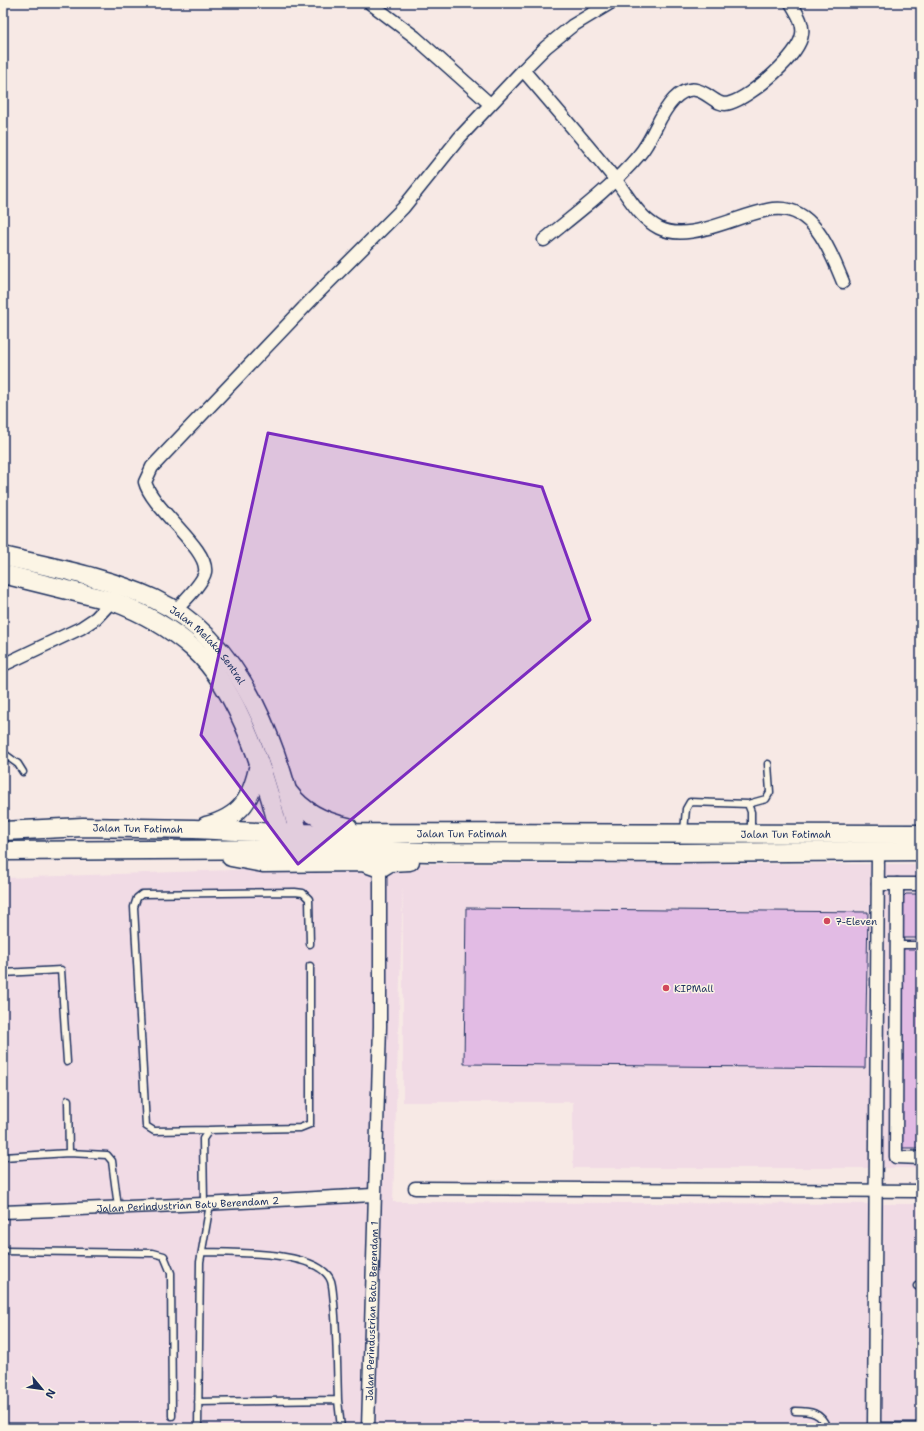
<svg xmlns="http://www.w3.org/2000/svg" width="924" height="1431" font-family="'Shantell Sans',sans-serif">
  <style>
    .built { fill: #f1dbe5 }
    .building { fill: #e2bbe4; stroke: #1b2f5e }
    .lines { fill: none; stroke-linecap: round; stroke-linejoin: round }
    .lane-casing { stroke: #1b2f5e; stroke-width: 9 }
    .street-casing { stroke: #1b2f5e; stroke-width: 15 }
    .secondary-casing { stroke: #1b2f5e; stroke-width: 21 }
    .lane { stroke: #fcf5e5; stroke-width: 6 }
    .street { stroke: #fcf5e5; stroke-width: 12 }
    .secondary { stroke: #fcf5e5; stroke-width: 18 }
    .marked { fill: #7b2cbf; fill-opacity: 0.2; stroke: #7b2cbf; stroke-width: 3; stroke-linejoin: round }
    .poi-dot { fill: #d1495b; stroke: #fcf5e5; stroke-width: 1.5 }
    .labels { text-anchor: middle; dominant-baseline: central; stroke-width: 3; stroke-linejoin: round; paint-order: stroke }
    .street-label { font-size: 10px; fill: #1b2f5e; stroke: #fcf5e5 }
    .poi-label { font-size: 10px; fill: #1b2f5e; stroke: #fcf5e5; text-anchor: start }
  </style>
  <rect width="100%" height="100%" fill="#f7e9e5"/>
  <filter id="ink" filterUnits="userSpaceOnUse"><feTurbulence type="fractalNoise" baseFrequency=".025" numOctaves="2"/><feDisplacementMap in="SourceGraphic" scale="8" xChannelSelector="R" yChannelSelector="G"/><feConvolveMatrix kernelMatrix="1 2 1 2 8 2 1 2 1" color-interpolation-filters="sRGB"/></filter>
  <g filter="url(#ink)">
    <path class="built" d="M404,864h517v304h-348v-66h-170v-216l-10,316 528,2v224h-918v-550z"/>
    <path class="building" d="M906,894h15v44h-23v-36z
      M466,908l402,4 -3,156 -401,-4z
      M901,946h20v202h-19z"/>
    <g class="lines">
      <g class="lane-casing">
        <path id="lane" d="M3,753l15,11 5,8
          M748,804l3,8v20
          M684,831l2,-22 4,-7 58,2 18,-5 4,-7 -2,-28
          M896,945h25
          M3,973l58,-3 6,92
          M68,1100l1,53
          M209,1130l-55,1 -8,-5 -12,-219 3,-9 5,-4 153,-2 8,1 6,6 1,45
          M3,1157l66,-4 38,2 5,6 6,46
          M204,1204l-1,-65 6,-9 91,-2 10,-4v-158
          M3,1251l150,2 11,3 7,17 1,143
          M203,1252c28,1 117,-2 128,29 2,7 2,15 3,22 3,32 3,65 4,97
          M917,1286l4,2
          M198,1402l140,-2 3,28
          M795,1411c15,0 26,1 32,17
          M874,1426h47
          M198,1428l2,-166 10,-58"/>
      </g>
      <g class="street-casing">
        <g id="street">
          <path d="M370,3l45,34 75,67"/>
          <path d="M523,70c31,36 62,72 92,109 13,17 24,39 44,49 14,7 30,5 45,1 22,-5 48,-17 69,-20 41,-5 58,44 70,73"/>
          <path d="M544,240c33,-27 68,-53 95,-85 15,-17 19,-40 35,-56 27,-26 38,11 56,4 21,-6 70,-48 72,-69 2,-11 -6,-22 -11,-31"/>
          <path d="M175,611c8,-9 28,-28 30,-39 4,-23 -53,-63 -60,-90l7,-15 162,-170 89,-89 57,-71 63,-67 23,-23 26,-21 38,-23"/>
          <path d="M3,665l78,-37 15,-10 16,-17"/>
          <path d="M878,884h43"/>
          <path d="M897,884l-1,273 25,1"/>
          <path d="M415,1188l506,3"/>
          <path id="s1" d="M3,1212l201,-8 169,-9"/>
          <path id="s2" d="M368,1428l12,-402v-158"/>
          <path d="M874,1428l4,-578"/>
        </g>
      </g>
      <g class="secondary-casing">
        <g id="secondary">
          <path id="s3" d="M3,556c51,12 103,21 151,43 93,44 125,153 147,245"/>
          <path d="M3,574l109,27c30,11 57,26 81,47 47,41 76,137 89,196"/>
          <path d="M289,793c14,19 35,29 59,34"/>
          <path d="M206,826c36,-9 46,-28 53,-62"/>
          <path id="s4" d="M3,831l80,-4 111,2 85,4 642,1"/>
          <path d="M3,851l317,-2 108,3 249,1 244,-2"/>
          <path d="M231,857l32,6 100,-1 17,6 10,-6 20,-1"/>
        </g>
      </g>
      <use href="#lane" class="lane"/>
      <use href="#street" class="street"/>
      <use href="#secondary" class="secondary"/>
    </g>
  </g>
  <path class="marked" d="M268,433l274,54 48,133 -292,244 -97,-129z"/>
  <g class="poi-dot">
    <circle cx="827" cy="921" r="4"/>
    <circle cx="666" cy="988" r="4"/>
  </g>
  <g class="labels">
    <g class="street-label">
      <text stroke="none"><textPath href="#s3" startOffset="229">Jalan Melaka Sentral</textPath></text>
      <text stroke="none"><textPath href="#s4" startOffset="135">Jalan Tun Fatimah</textPath></text>
      <text stroke="none"><textPath href="#s4" startOffset="459">Jalan Tun Fatimah</textPath></text>
      <text stroke="none"><textPath href="#s4" startOffset="783">Jalan Tun Fatimah</textPath></text>
      <text stroke="none"><textPath href="#s1" startOffset="185">Jalan Perindustrian Batu Berendam 2</textPath></text>
      <text stroke="none"><textPath href="#s2" startOffset="117">Jalan Perindustrian Batu Berendam 1</textPath></text>
    </g>
    <g class="poi-label">
      <text x="835" y="921">7-Eleven</text>
      <text x="674" y="988">KIPMall</text>
    </g>
  </g>
  <rect width="924" height="1431" fill="none" stroke="#fcf5e5" stroke-width="16"/>
  <rect x="8" y="8" width="908" height="1415" fill="none" stroke="#1b2f5e" stroke-width="1.5" filter="url(#ink)"/>
  <g transform="translate(42 1389) rotate(119)" stroke="#fcf5e5" stroke-width="3" paint-order="stroke">
  <path d="M0-3L7 15L0 10L-7 15Z" fill="#1b2f5e"/>
  <text y="-6" font-size="11" font-weight="bold" text-anchor="middle" fill="#1b2f5e">N</text>
  </g>
</svg>
